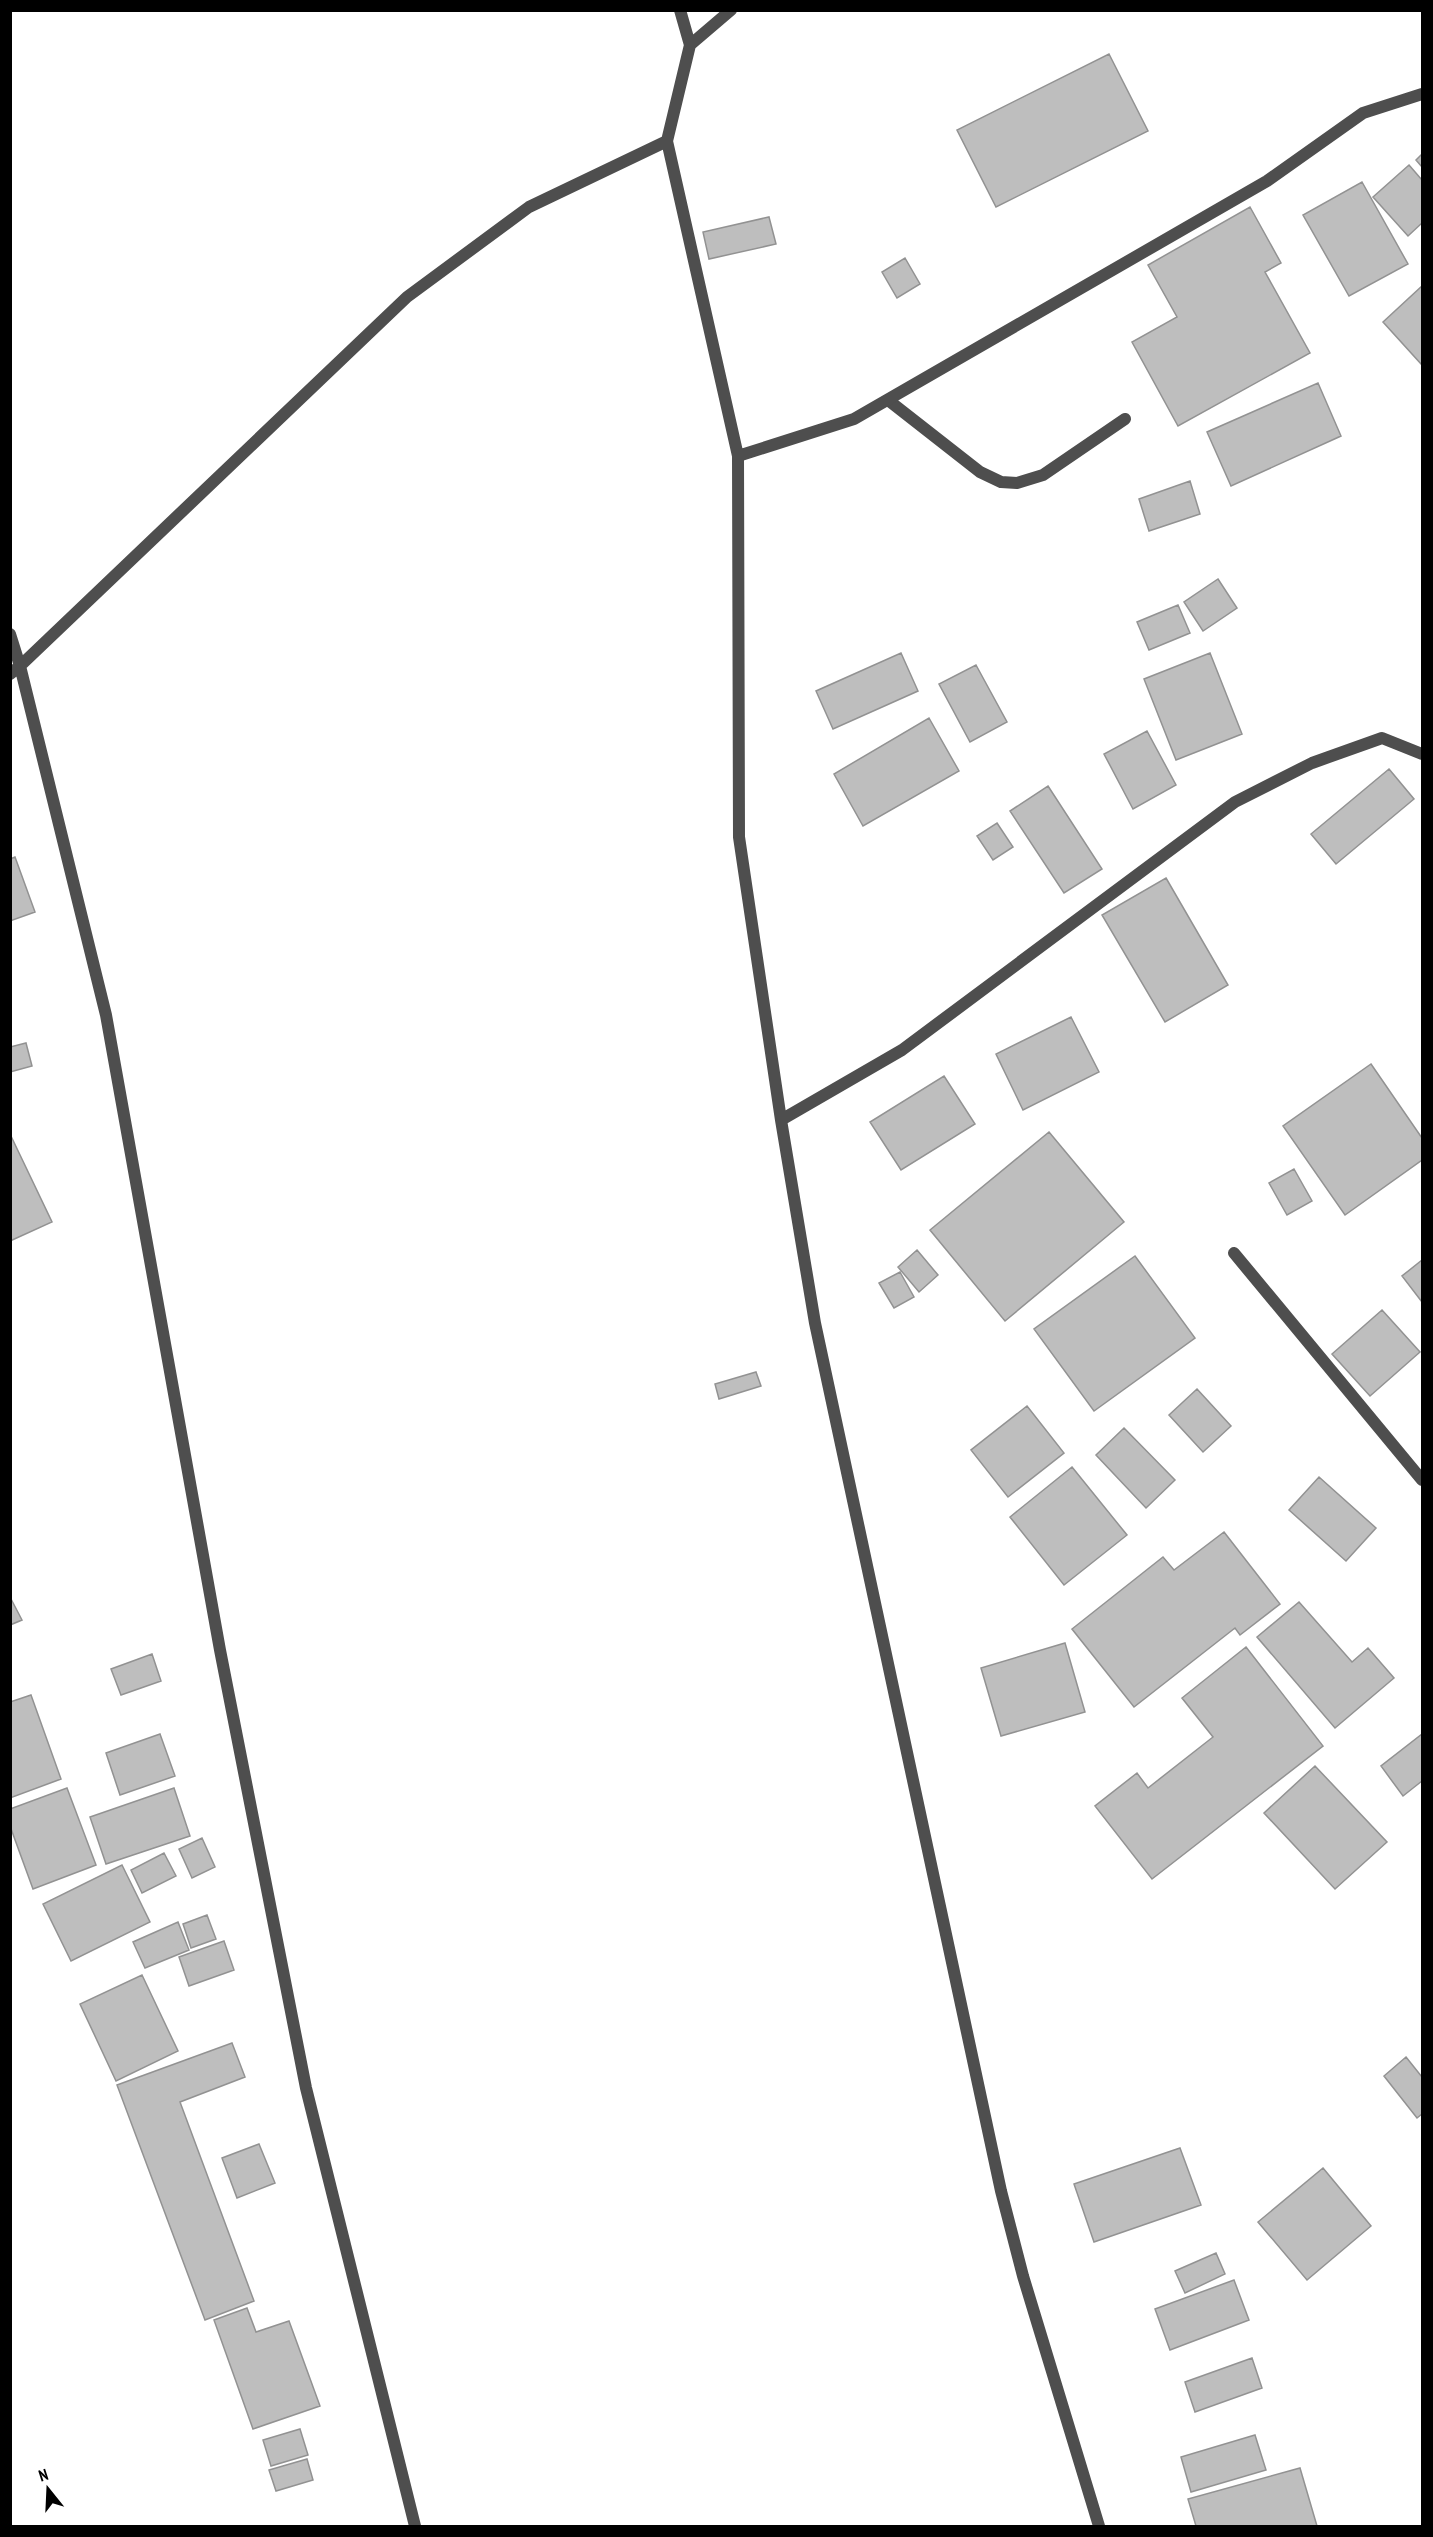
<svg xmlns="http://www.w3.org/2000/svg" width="1433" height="2537" font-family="'PT Sans Narrow',sans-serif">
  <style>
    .building { fill: #bebebe; stroke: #929292; stroke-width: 1.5 }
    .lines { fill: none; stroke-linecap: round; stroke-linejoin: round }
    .lane { stroke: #4e4e4e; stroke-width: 12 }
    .street { stroke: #4e4e4e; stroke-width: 12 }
  </style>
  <rect width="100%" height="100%" fill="#fff"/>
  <path class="building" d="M1109,54l39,77 -152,76 -39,-77z
    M1422,154v13l-6,-7z
    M1409,165l13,15v43l-14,13 -35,-39z
    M1362,182l46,82 -59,32 -46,-81z
    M1250,207l31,56 -16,9 45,81 -132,73 -46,-84 45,-25 -29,-52z
    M769,217l7,27 -67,15 -6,-27z
    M905,258l15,26 -23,14 -15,-26z
    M1422,286v79l-39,-43z
    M1318,383l23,53 -110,50 -24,-54z
    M1190,481l10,33 -51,17 -10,-32z
    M1218,579l19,29 -34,23 -19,-29z
    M1178,605l12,28 -41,17 -12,-28z
    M901,653l17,38 -85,38 -17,-38z
    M1210,653l32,81 -66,26 -32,-81z
    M976,665l31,57 -37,20 -31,-58z
    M929,718l30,53 -96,55 -29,-52z
    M1147,731l29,54 -43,24 -29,-55z
    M1389,769l25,30 -78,65 -25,-30z
    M1048,786l54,83 -38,24 -54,-82z
    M997,823l16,24 -20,13 -16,-24z
    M15,857l20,55 -25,9v-62z
    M1166,878l62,107 -63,37 -63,-107z
    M1071,1017l28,55 -76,38 -27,-56z
    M26,1043l6,23 -22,6v-25z
    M1371,1064l51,74v22l-77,55 -62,-89z
    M944,1076l31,48 -74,46 -31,-48z
    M1049,1132l75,90 -119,99 -75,-91z
    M10,1134l42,88 -42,19z
    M1294,1169l18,32 -25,14 -18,-32z
    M917,1250l21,25 -19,17 -21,-25z
    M1135,1256l60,82 -101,73 -60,-82z
    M1422,1260v42l-20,-26z
    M900,1272l14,25 -20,11 -15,-25z
    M1382,1310l38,42 -50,44 -38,-42z
    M756,1372l5,14 -42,13 -4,-15z
    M1197,1389l34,37 -28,26 -34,-37z
    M1027,1406l37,47 -56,44 -37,-47z
    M1124,1428l51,52 -29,28 -50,-53z
    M1072,1467l55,68 -63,50 -54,-68z
    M1319,1477l57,51 -30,33 -57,-51z
    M1224,1532l56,72 -40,31 -5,-7 -101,79 -62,-78 91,-72 11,13z
    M10,1597l12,23 -12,5z
    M1299,1602l53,60 16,-14 26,30 -59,50 -78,-91z
    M1065,1643l20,69 -84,24 -20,-68z
    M1246,1647l77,99 -171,133 -57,-73 42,-33 11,15 65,-51 -31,-39z
    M152,1654l9,27 -40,14 -10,-26z
    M31,1695l30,84 -51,19v-96z
    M160,1734l15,42 -55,19 -14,-42z
    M1422,1734v47l-19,15 -22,-30z
    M1315,1766l72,76 -52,47 -71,-76z
    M67,1788l29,77 -63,24 -23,-63v-17z
    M174,1788l16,48 -84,28 -16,-47z
    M202,1838l13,29 -23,11 -13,-29z
    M164,1853l12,23 -34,17 -11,-23z
    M122,1865l28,57 -79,39 -28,-57z
    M207,1915l9,24 -25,9 -8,-24z
    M178,1922l11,28 -44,18 -12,-26z
    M224,1941l10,29 -45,16 -10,-29z
    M142,1975l36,76 -62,30 -36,-77z
    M232,2043l13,34 -65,25 74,199 -49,19 -88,-235z
    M1406,2057l16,20v37l-5,4 -33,-42z
    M259,2144l16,39 -38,15 -15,-40z
    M1180,2148l21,57 -107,37 -20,-58z
    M1323,2168l48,58 -64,54 -49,-58z
    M1216,2253l9,21 -40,19 -10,-22z
    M1234,2280l15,40 -79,30 -15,-41z
    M247,2308l9,24 33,-11 31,85 -67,23 -39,-109z
    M1252,2358l10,30 -67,24 -10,-30z
    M300,2429l8,26 -37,11 -8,-26z
    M1255,2435l11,35 -75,22 -10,-35z
    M307,2459l6,21 -37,11 -7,-21z
    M1300,2468l17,58h-121l-8,-27z"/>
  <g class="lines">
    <path class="lane" d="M888,400l92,72 21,10 16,1 26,-8 82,-56"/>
    <path class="street" d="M690,45l41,-35
      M667,141l71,315 1,381 42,283 34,203 186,868 22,85 76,250
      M738,456l116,-37 413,-238 96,-68 59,-19
      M10,634l10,32 387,-369 122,-90 138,-66 23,-96 -10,-35
      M10,674l10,-8 86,349 114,635 86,438 109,438
      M781,1120l121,-70 333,-248 77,-39 70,-25 40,16
      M1234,1253l188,227"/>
  </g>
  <rect width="1433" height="2537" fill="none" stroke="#000000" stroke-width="24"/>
  <g transform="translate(48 2489) rotate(342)" stroke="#ffffff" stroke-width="4.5" paint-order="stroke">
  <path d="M0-4.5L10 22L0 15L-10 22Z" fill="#000000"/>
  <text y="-9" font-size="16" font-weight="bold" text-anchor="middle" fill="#000000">N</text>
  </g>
</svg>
